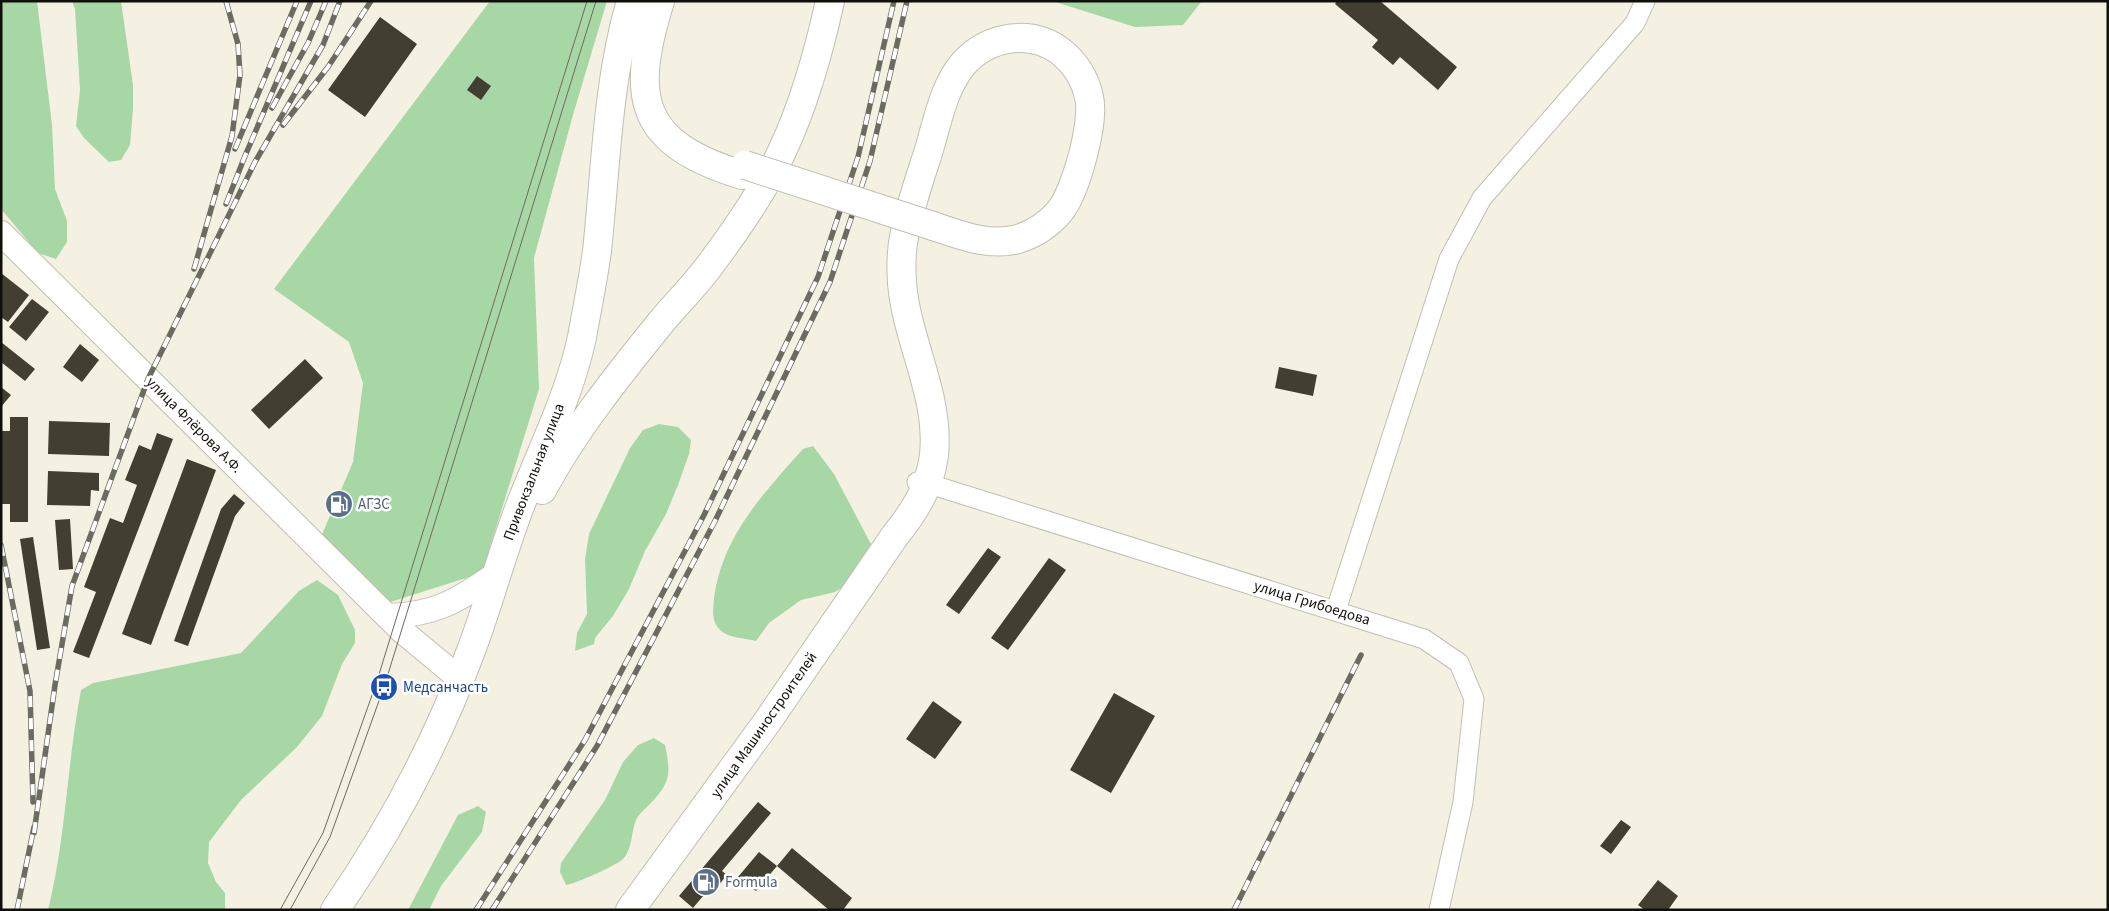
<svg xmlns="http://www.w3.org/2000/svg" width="2109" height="911" font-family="'Source Sans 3',sans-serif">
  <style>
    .green { fill: #a8d7a6 }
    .building { fill: #423e32 }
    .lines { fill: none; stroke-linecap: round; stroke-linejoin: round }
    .minor-casing { stroke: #c2beb0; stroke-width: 21 }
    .tertiary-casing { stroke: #c2beb0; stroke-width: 26 }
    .secondary-casing { stroke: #c2beb0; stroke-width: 30 }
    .minor { stroke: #fff; stroke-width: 19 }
    .tertiary { stroke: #fff; stroke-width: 24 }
    .secondary { stroke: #fff; stroke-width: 28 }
    .tram { stroke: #6c6a61; stroke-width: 1 }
    .rail-casing { stroke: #6c6a61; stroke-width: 5.5 }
    .rail { stroke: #fff; stroke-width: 4; stroke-dasharray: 11; stroke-linecap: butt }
    .secondary-bridge-casing { stroke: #c2beb0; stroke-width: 30; stroke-linecap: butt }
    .secondary-bridge { stroke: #fff; stroke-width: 28 }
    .labels { text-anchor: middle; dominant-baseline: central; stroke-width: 5; stroke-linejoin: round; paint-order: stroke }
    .street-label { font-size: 15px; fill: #100f0a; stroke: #fff }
    .service-label { font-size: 15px; fill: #4e5e75; stroke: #fff; text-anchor: start }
    .transit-label { font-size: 15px; fill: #164399; stroke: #fff; text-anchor: start }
  </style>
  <rect width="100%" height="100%" fill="#f5f1e2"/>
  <path class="green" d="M1,1h36l15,124 3,64 12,32v21l-11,17 -18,-6 -37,-44z
    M72,1h49l12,84v24l-3,36 -9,15 -12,2 -25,-24 -8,-12 4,-36 -5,-81z
    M490,1h117l-34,114 -39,143 5,131 -57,184 -98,31 -64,-65 33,-77 10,-79 -14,-41 -75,-53z
    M1052,1h150l-19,24 -48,2z
    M659,424l19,3 13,13 -2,14 -11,31 -12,29 -21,37 -16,38 -16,27 -18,22 -1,6 -19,7 2,-18 10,-19 -2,-55 4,-25 41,-86 13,-18z
    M813,446l21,28 38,72 -21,36 -16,10 -34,8 -32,23 -13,18c-11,-3 -28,-3 -36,-11 -9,-9 -7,-20 -6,-32 9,-63 49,-104 89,-149z
    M317,580l21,15 17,35v13l-13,21 -20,52 -25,31 -56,53 -32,42 -1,21 8,19 9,11v17h-177c18,-72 19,-147 33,-220l12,-7 148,-30 58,-62z
    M654,738l11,7c6,29 6,37 -15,59 -4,4 -10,9 -13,14 -6,11 -4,30 -13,40 -4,6 -49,26 -58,27l-6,-13 1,-9 44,-63 18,-38 15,-17z
    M478,806l8,6 -4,20 -41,54 -12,24h-21l50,-95z"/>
  <path class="building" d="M1337,1h43l77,66 -19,23 -38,-33 -7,8 -21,-18 6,-7 -43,-36z
    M380,17l37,27 -52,73 -37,-27z
    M477,76l14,10 -10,14 -14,-10z
    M1,273l28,22 -21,27 -7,-5z
    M32,299l17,13 -23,29 -17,-14z
    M1,342l34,27 -10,12 -24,-19z
    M80,344l19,16 -17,22 -19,-15z
    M305,359l18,19 -54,51 -18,-19z
    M1279,367l38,8 -4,21 -38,-8z
    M1,387l10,8 -10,12z
    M10,417h18v105h-18v-18h-9v-73h9z
    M49,421l61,2 -1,33 -61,-2z
    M157,433l16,6 -84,219 -16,-6 23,-60 -12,-5 26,-69 13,5 14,-38 -12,-5 14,-35 12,5z
    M187,459l29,11 -65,175 -29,-11z
    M48,471l51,2v18l-8,-1 -1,16 -43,-1z
    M234,494l11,9 -10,13 -47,130 -14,-5 47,-132z
    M70,519l3,50 -14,1 -4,-50z
    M33,537l17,111 -13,2 -17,-111z
    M988,548l13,9 -42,57 -13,-9z
    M1049,558l17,12 -58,80 -17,-12z
    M1114,693l41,23 -44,77 -41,-23z
    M933,701l29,21 -27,37 -29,-20z
    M758,802l13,11 -49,58 5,4 -14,17 -4,-3 -16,19 -14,-12z
    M1621,820l10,7 -20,27 -11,-8z
    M792,848l60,50 -9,12h-14l-52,-44z
    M759,852l18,14 -21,25 -18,-14z
    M1658,880l20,16 -10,14h-23l-7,-5z"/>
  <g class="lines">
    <g class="minor-casing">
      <path id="minor" d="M917,482l22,5 485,152 35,24 15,36 -11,103 -24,108
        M1336,610l113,-351 33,-61 153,-175 10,-22"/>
    </g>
    <g class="tertiary-casing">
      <path id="tertiary" d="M1,233l401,398 58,48
        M387,616c48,-1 70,-15 108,-41"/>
    </g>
    <g class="secondary-casing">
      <path id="secondary" d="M660,1c-30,97 -22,142 82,174
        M542,490c32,-60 77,-116 120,-169 17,-20 36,-39 51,-60 26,-35 53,-74 70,-112 22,-47 36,-98 47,-148
        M335,910c56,-81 103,-170 137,-262 18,-48 31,-99 50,-147 21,-54 48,-107 60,-164 5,-28 11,-57 15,-86 9,-84 10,-168 34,-250
        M630,910l137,-188 127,-185c20,-25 36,-49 40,-82 6,-60 -27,-113 -32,-172 -1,-15 -1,-31 2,-46 5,-28 15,-56 24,-84 9,-29 15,-66 36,-90 25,-27 66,-34 96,-12 15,12 25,27 29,46 6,25 -13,94 -29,114 -11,13 -26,23 -42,28 -29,8 -58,-4 -85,-13"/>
    </g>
    <use href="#minor" class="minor"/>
    <use href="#tertiary" class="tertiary"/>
    <use href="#secondary" class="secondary"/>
    <path class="tram" d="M280,910l43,-77 53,-149 211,-683
      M290,910l40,-73 54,-150 212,-686"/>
    <g class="rail-casing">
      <path id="rail" d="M272,108l36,-65 18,-42
        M283,125l45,-58 43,-66
        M235,149l62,-148
        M226,204l19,-48 66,-155
        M194,269l38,-133 8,-61 -2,-31 -12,-43
        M1,545l29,146 3,111
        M34,833l21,-148 17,-99 76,-207 107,-217 68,-117 17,-44
        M17,910l17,-83
        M476,910l109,-170 119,-225 114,-238 40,-120 36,-156
        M492,910l105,-164 118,-225 115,-239 40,-121 37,-160
        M1234,910l127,-255"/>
    </g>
    <use href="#rail" class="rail"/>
    <g class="secondary-bridge-casing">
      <path id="secondary-bridge" d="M745,165l188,61"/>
    </g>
    <use href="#secondary-bridge" class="secondary-bridge"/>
  </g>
  <defs>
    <g id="fuel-disc" transform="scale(1.4375)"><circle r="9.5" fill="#5c6f8a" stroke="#fff"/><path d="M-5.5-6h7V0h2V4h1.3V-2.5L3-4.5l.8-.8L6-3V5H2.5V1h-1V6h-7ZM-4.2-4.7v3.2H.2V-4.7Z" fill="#fff"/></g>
    <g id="bus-disc" transform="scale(1.4375)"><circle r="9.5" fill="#1a4fb4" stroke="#fff"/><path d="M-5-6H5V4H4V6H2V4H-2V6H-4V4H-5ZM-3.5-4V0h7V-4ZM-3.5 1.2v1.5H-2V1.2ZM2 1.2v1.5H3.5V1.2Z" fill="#fff"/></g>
  </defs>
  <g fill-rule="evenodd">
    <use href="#fuel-disc" x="339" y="504"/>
    <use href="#bus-disc" x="384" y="687"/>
    <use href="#fuel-disc" x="706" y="882"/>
  </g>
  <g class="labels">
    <g class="street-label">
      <text transform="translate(194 425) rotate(45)">улица Флёрова А.Ф.</text>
      <text transform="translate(534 472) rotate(-69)">Привокзальная улица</text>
      <text transform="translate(1312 603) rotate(17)">улица Грибоедова</text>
      <text transform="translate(764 725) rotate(-55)">улица Машиностроителей</text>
    </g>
    <g class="service-label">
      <text x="358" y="504">АГЗС</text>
      <text x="725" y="882">Formula</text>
    </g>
    <g class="transit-label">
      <text x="403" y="687">Медсанчасть</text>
    </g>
  </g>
  <rect width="2109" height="911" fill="none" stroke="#100f0a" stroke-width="5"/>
</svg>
